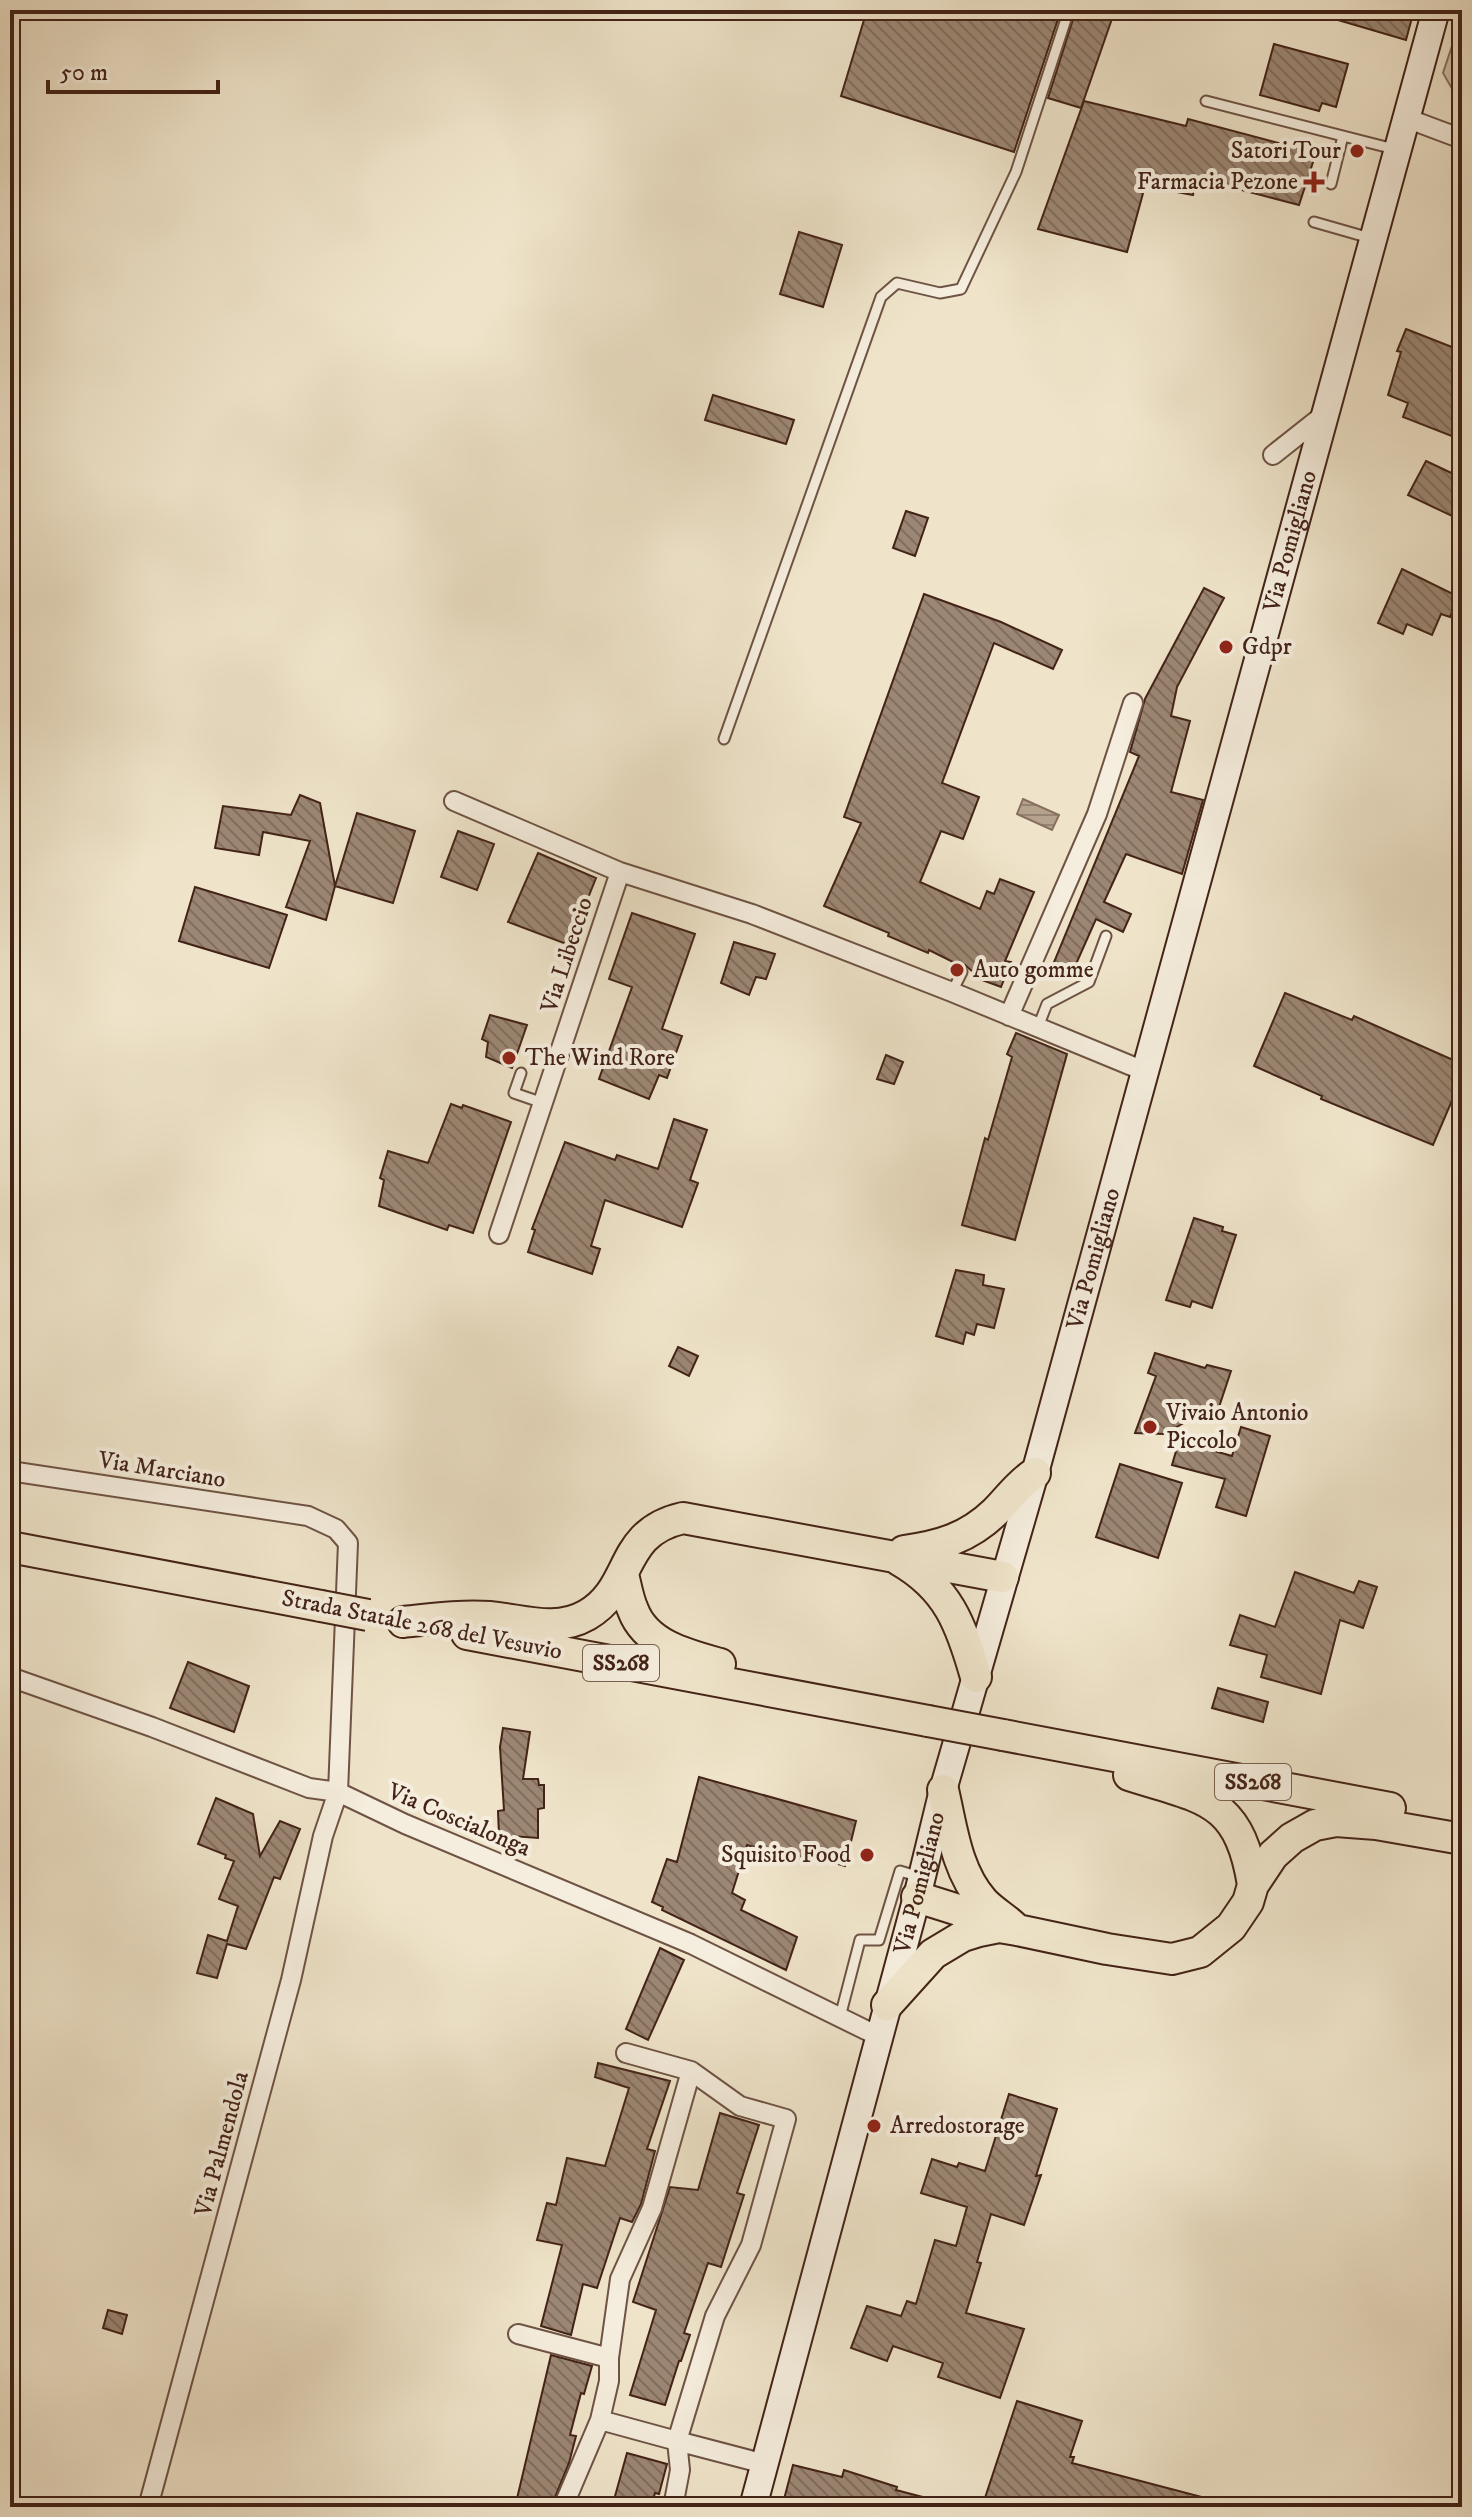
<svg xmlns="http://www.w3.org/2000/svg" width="1472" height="2517" font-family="'IM FELL DW Pica',serif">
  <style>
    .park { fill: url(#park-tufts); stroke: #8a7362; stroke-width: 2 }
    .water { fill: url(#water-rules); stroke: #876f5e; stroke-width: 2 }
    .building { fill: url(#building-back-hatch); stroke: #432317; stroke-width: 2 }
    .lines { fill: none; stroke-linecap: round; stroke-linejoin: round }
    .service-casing { stroke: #6e5344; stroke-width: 13 }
    .minor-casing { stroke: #6e5344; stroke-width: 22 }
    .secondary-casing { stroke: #432317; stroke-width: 30 }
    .trunk-casing { stroke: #432317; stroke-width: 34 }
    .service { stroke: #f5eddd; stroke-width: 9 }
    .minor { stroke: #f5eddd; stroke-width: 18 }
    .secondary { stroke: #f5eddd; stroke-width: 26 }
    .trunk { stroke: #efe4ca; stroke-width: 30 }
    .trunk-bridge-casing { stroke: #432317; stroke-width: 34; stroke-linecap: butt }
    .trunk-bridge { stroke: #efe4ca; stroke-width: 30 }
    .poi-dot { fill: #8f2418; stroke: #f5eddd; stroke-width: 3 }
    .labels { text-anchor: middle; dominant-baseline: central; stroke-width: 8; stroke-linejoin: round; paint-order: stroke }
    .shield { fill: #f5eddd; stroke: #786052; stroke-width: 2 }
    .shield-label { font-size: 22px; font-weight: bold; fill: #432317 }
    .poi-label { font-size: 24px; fill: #432317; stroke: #f5eddd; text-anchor: start }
    .street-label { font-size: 24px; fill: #432317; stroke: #f5eddd }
  </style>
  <defs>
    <pattern id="park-tufts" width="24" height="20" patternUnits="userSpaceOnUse" patternTransform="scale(2)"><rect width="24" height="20" fill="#d2c3ac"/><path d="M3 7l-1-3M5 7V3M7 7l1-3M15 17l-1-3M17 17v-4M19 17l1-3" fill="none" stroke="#b6a793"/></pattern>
    <pattern id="water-rules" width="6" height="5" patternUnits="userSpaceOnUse" patternTransform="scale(2)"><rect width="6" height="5" fill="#b5a28d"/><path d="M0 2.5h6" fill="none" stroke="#958472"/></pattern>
    <pattern id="building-back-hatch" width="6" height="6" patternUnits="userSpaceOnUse" patternTransform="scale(2)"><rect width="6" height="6" fill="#9c8774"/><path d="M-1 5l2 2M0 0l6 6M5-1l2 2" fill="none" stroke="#816e5e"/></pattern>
  </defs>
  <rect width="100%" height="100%" fill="#efe4ca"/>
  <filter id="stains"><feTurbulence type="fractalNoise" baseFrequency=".0025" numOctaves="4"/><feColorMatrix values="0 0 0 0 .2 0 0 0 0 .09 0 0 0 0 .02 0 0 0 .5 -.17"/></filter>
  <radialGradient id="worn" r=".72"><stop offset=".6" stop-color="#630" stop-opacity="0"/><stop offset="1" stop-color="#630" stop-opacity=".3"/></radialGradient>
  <path class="park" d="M1462,16v90l-19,-33z"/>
  <path class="water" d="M1023,799l36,16 -7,15 -35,-16z"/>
  <path class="building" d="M867,10h194l-47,142 -173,-56z
    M1076,10h39l-34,98 -33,-10z
    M1322,10h92l-8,30 -85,-25z
    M1274,44l74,20 -12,43 -14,-4 -3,8 -59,-16z
    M1084,101l102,25 2,-7 128,34 -17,52 -103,-27 -3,17 -48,-9 -18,66 -89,-23z
    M799,232l43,13 -19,62 -43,-13z
    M1406,329l56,22v89l-59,-23 5,-14 -20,-8 13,-43 -4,-1z
    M713,395l81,25 -8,24 -81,-24z
    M1426,461l36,17v11l-10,27 -44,-21z
    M906,511l22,7 -13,38 -22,-8z
    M1402,569l57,28 -9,20 -9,-3 -9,21 -25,-11 -4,10 -25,-11z
    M1204,588l20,10 -47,89 -6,29 19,5 -19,71 32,8 -21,74 -56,-20 -22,48 27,12 -8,18 -27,-13 -24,54 -20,-6 87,-211 -9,-4 15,-53z
    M924,594l77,28 61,28 -9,19 -59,-26 -52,140 37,14 -16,42 -22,-8 -21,51 60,27 7,-18 7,3 6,-15 34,13 -29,69 6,1 -10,25 -30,-11 2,-4 -8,-7h-6l-30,-15 -1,3 -40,-17 1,-3 -65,-27 37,-83 -17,-6z
    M300,795l20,8 15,83 22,-73 58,18 -22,72 -58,-17 -9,34 -40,-13 24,-66 -47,-9 -4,23 -44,-7 8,-42 68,9z
    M458,831l36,13 -17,46 -36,-13z
    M538,853l58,25 -27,67 -61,-23z
    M195,887l92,28 -18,53 -90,-27z
    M632,913l63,21 -33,95 20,7 -15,42 -8,-3 -10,24 -50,-20 33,-92 -23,-8z
    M734,942l41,12 -9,25 -10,-2 -7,18 -28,-12z
    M1285,993l67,27 2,-4 108,48v13l-29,68 -112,-46 1,-3 -68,-30z
    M490,1015l37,10 -15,43 -26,-11 2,-15 -6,-3z
    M1016,1033l51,21 -52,186 -53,-15 23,-87 3,2 24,-83 -5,-3z
    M886,1055l17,7 -9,22 -17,-5z
    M451,1104l11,4 1,-3 48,17 -38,111 -24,-8 -2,5 -68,-24 5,-26 -4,-2 8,-27 40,12z
    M674,1119l33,11 -17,50 8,3 -16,44 -77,-27 -14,46 9,3 -8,25 -64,-22 7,-22 -3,-1 33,-87 50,18 2,-5 41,14z
    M1194,1218l29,9 -1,4 14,4 -24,73 -20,-7 -2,6 -24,-7z
    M956,1270l28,5 -1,10 21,4 -10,39 -17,-4 -3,11 -8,-3 -3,12 -27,-8z
    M678,1347l20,9 -9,20 -20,-10z
    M1155,1353l50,15 2,-3 24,6 -14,42 -10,-3 -43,24 -29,-1 21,-57 -8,-3z
    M1241,1427l29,9 -24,80 -30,-9 9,-28 -53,-14 7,-24 53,15z
    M1120,1464l62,19 -24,75 -62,-21z
    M1295,1572l59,21 5,-12 18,6 -14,41 -23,-8 -19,74 -60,-17 6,-22 -37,-10 10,-30 35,12z
    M188,1662l61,24 -15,46 -64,-24z
    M1218,1688l50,14 -5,20 -51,-14z
    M503,1728l27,4 -7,47h15l1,6h5v23l-6,1v29l-39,-3 -1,-24 6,-1 -4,-63z
    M699,1777l157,44 -11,45 -42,-12 -2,6 -54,-15 -15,48 13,7 -4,10 56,27 -11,33 -124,-60 1,-3 -11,-5 15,-43 10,3z
    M216,1798l37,16 7,42 20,-35 20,8 -20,50 -6,-2 -28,72 -19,-5 -10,34 -20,-5 11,-38 19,6 11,-35 -19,-7 15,-38 -9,-3 1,-3 -28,-11z
    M660,1948l24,12 -36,80 -22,-11z
    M598,2063l72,18 -23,68 8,2 -14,53 -9,18 -12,-4 -23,70 -14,-4 -12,51 -30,-9 21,-81 -25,-5 10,-37 9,2 11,-47 38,8 24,-78 -34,-11z
    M1009,2094l48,15 -21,67 5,-1 -17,50 -33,-11 -14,48 4,1 -15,50 58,16 -24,69 -62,-21 5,-14 -50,-17 -6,15 -36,-13 16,-42 34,10 6,-15 9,3 19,-64 21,6 11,-39 -46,-14 11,-34 25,8 2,-4 26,8z
    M720,2113l39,12 -22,68 7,2 -23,72 -13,-4 -24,70 6,2 -9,26h-2l-14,44 -35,-10 26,-85 -23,-8 37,-115 28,3z
    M108,2310l19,5 -5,19 -19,-6z
    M551,2355l41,11 -8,28 -3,-1 -11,42 6,1 -7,27 -18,44h-36z
    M1017,2401l65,20 -12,36h4l-2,6 145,38v6h-123l-34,-9 -3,9h-75z
    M627,2453l40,11 -8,30 -4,-1 -4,14h-39z
    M793,2465l49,12 2,-7 53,17 -1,3 42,11 -1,6h-155z"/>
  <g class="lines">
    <g class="service-casing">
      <path id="service" d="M1206,101l188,48
        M1331,184l12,-48
        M1314,222l56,16
        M724,739l157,-442 16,-14 43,10 21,-4 55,-117 53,-162
        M952,992l10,-20
        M1038,1027l9,-23 42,-22 17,-46
        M521,1073l-7,20 29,10
        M840,2017l20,-77h19l21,-69 20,6"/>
    </g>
    <g class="minor-casing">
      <path id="minor" d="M1406,118l56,21
        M1273,455l53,-42
        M454,801l166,71 132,42 200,78 192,79
        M1009,1016l88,-202 36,-111
        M499,1234l121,-362
        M10,1471l298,45 28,13 12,14 -10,249 -15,44 -32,144 -143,527
        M10,1677l142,50 157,61 29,4 67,32 286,120 187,92
        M518,2334l91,24
        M600,2420l77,21 38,-125 36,-71 35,-126 -46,-13 -49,-35 -65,-18
        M563,2507l37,-87 9,-39v-23l11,-79 32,-71 39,-137
        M673,2507l7,-37 -3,-29 88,23"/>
    </g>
    <g class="secondary-casing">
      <g id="secondary">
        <path id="s1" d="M753,2507l164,-610 26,-107 92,-317 401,-1463"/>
      </g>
    </g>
    <g class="trunk-casing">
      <path id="trunk" d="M10,1547l311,59
        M904,1551c36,-5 64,-13 91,-39 14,-14 23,-28 40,-39
        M899,1560c49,28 62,64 77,117
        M623,1574c3,12 5,25 10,36 13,35 54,45 87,54
        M403,1622c29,-3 58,-7 87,-5 33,3 66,16 97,-2 48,-28 30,-82 96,-97l320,59
        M467,1634l461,87
        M1003,1735l387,73
        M1129,1775c74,24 110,22 124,110
        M943,1790c9,38 13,80 40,111 10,11 24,18 34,29
        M917,1897l86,27
        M887,2005l46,-51 30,-18 16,-5 20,-4 18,3 90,19 65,10 28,-7 31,-25 17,-25 5,-17 20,-30 19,-17 23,-13 21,-4 40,3 86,15"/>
    </g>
    <use href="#service" class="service"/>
    <use href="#minor" class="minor"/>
    <use href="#secondary" class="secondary"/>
    <use href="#trunk" class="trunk"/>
    <g class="trunk-bridge-casing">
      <path id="trunk-bridge" d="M321,1606l47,9
        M928,1721l75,14"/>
    </g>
    <use href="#trunk-bridge" class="trunk-bridge"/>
  </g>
  <g class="poi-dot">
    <circle cx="1357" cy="151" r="8"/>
    <path d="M1310 170h8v8h8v8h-8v8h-8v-8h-8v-8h8z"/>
    <circle cx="1226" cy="647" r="8"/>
    <circle cx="957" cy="970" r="8"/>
    <circle cx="509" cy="1058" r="8"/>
    <circle cx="1150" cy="1427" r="8"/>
    <circle cx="867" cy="1855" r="8"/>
    <circle cx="874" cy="2126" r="8"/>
  </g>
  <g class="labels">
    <g class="shield">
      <rect x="583" y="1645" width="76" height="36" rx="6"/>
      <rect x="1215" y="1764" width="76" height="36" rx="6"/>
    </g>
    <g class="shield-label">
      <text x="621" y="1663">SS268</text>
      <text x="1253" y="1782">SS268</text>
    </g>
    <g class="poi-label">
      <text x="1341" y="151" text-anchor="end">Satori Tour</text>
      <text x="1298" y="182" text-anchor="end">Farmacia Pezone</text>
      <text x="1242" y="647">Gdpr</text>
      <text x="973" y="970">Auto gomme</text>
      <text x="525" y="1058">The Wind Rore</text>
      <text x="1166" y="1413">Vivaio Antonio<tspan x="1166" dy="28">Piccolo</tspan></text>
      <text x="851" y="1855" text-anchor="end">Squisito Food</text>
      <text x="890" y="2126">Arredostorage</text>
    </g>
    <g class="street-label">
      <text stroke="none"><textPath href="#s1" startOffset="2038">Via Pomigliano</textPath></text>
      <text transform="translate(567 955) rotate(-72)">Via Libeccio</text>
      <text stroke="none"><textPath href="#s1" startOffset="1294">Via Pomigliano</textPath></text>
      <text transform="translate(162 1470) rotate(9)">Via Marciano</text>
      <text transform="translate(422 1625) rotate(11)">Strada Statale 268 del Vesuvio</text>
      <text transform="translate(459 1820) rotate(23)">Via Coscialonga</text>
      <text stroke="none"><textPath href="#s1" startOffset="646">Via Pomigliano</textPath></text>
      <text transform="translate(222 2144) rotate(-75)">Via Palmendola</text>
    </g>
  </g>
  <rect width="1472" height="2517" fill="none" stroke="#efe4ca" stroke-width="40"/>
  <rect x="12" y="12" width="1448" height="2493" fill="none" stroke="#432317" stroke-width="4"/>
  <rect x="20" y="20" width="1432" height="2477" fill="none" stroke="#432317" stroke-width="2"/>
  <path d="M48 80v12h170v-12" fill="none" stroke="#432317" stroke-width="4"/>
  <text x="60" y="80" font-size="24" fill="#432317" stroke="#f5eddd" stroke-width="6" paint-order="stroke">50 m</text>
  <rect width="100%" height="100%" filter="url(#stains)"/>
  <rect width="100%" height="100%" fill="url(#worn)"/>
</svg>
